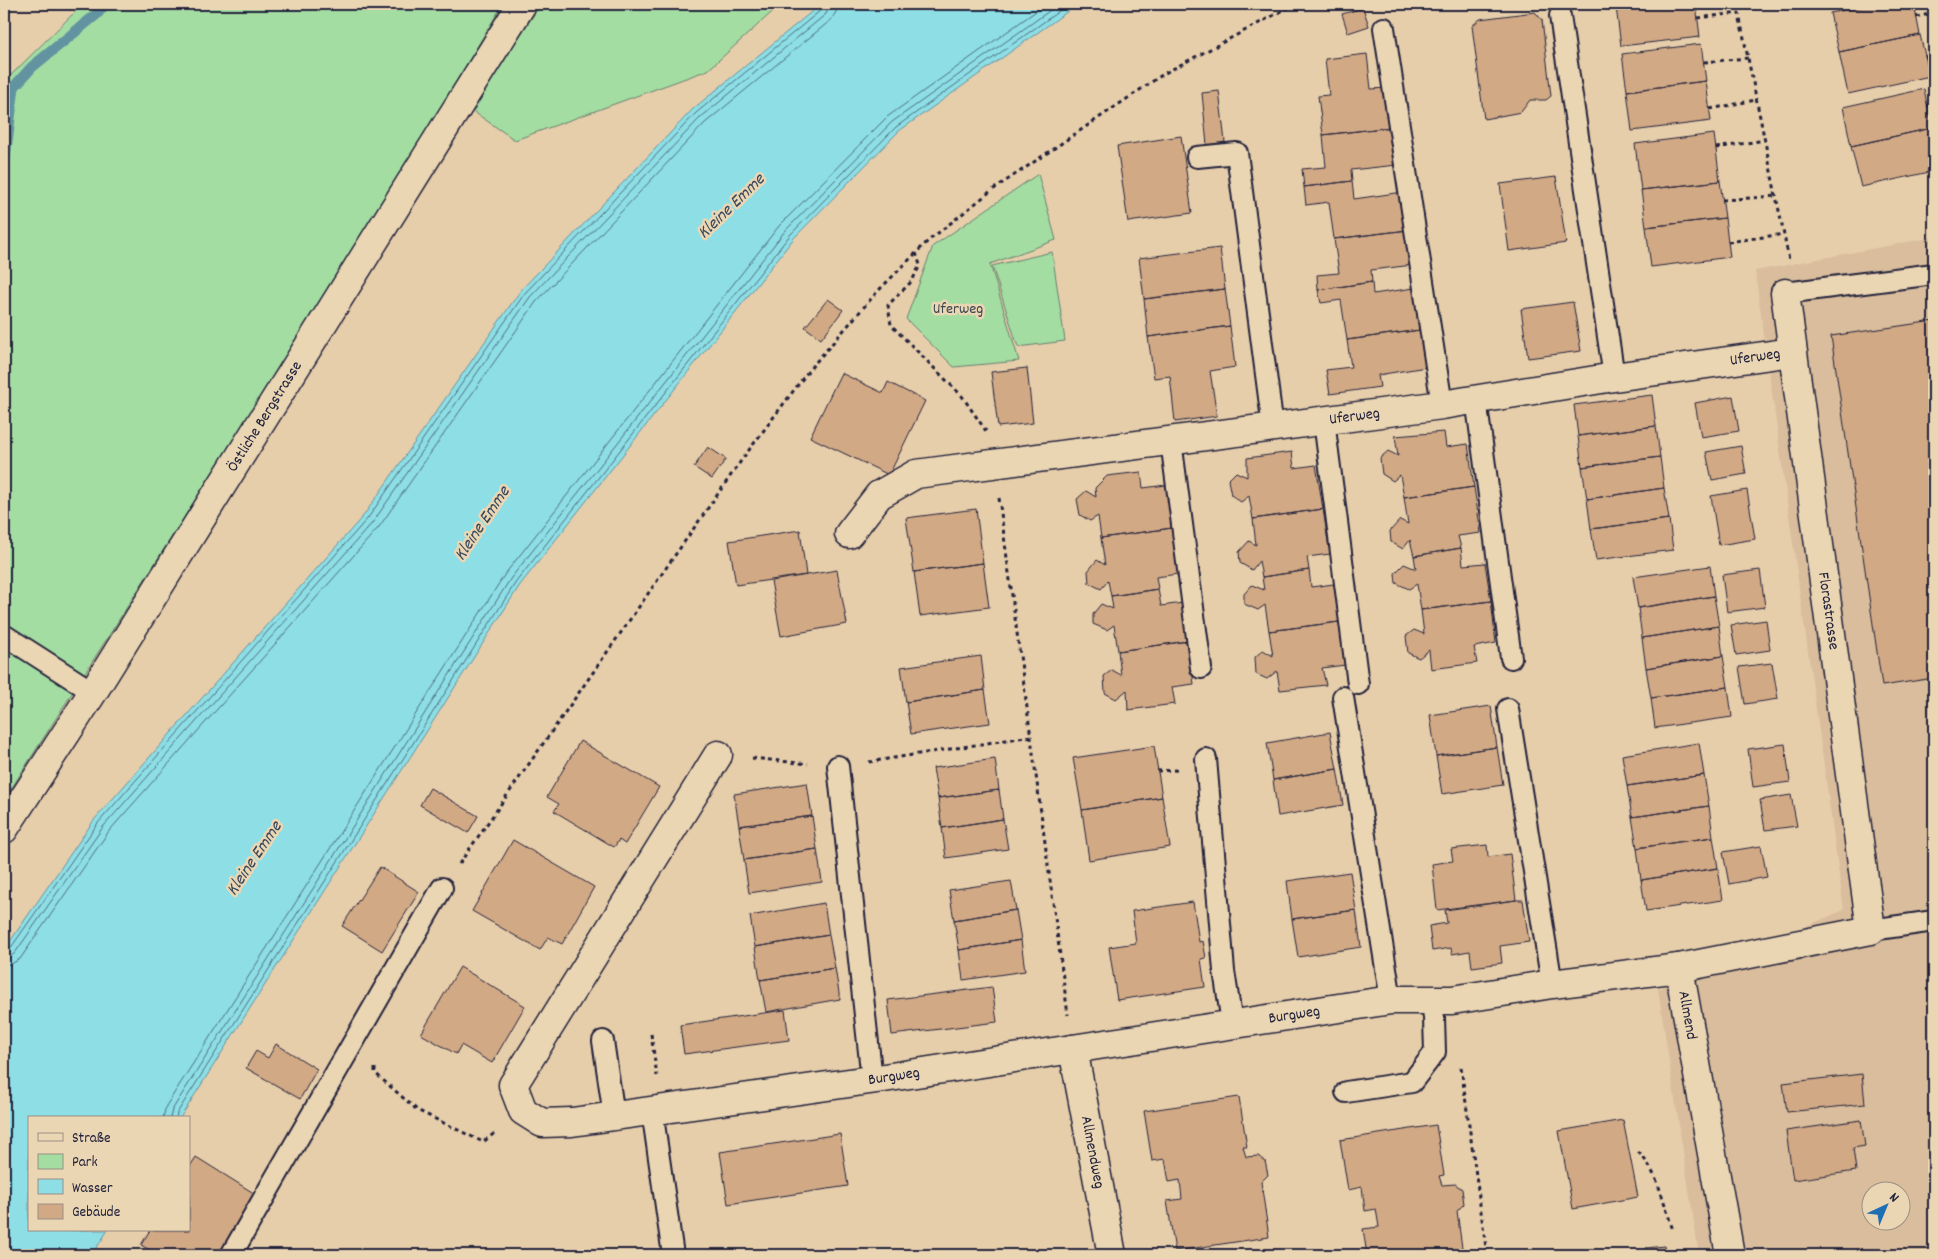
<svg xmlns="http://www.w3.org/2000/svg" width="1938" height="1259" font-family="Dekko,sans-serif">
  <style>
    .built { fill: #d9bd9c; fill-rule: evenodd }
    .green { fill: #a4dda2; stroke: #63806e }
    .water { fill: #8ddee5; stroke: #6293a1 }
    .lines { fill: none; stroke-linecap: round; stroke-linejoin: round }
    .shore { stroke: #4d6d7f; stroke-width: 1 }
    .stream { stroke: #6293a1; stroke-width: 11 }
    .building { fill: #d2a985; stroke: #22223b }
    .lane-casing { stroke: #22223b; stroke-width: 24 }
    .street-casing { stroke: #22223b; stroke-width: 31 }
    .path { stroke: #22223b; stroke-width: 3; stroke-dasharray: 4 4; stroke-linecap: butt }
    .lane { stroke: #ebd6b4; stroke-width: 20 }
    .street { stroke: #ebd6b4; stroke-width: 28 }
    .labels { text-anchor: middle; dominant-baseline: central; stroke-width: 5; stroke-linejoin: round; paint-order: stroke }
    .park-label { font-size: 16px; fill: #3c4750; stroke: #ebd6b4 }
    .street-label { font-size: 16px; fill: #22223b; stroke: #ebd6b4 }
    .water-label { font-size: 18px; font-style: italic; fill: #37485d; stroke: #ebd6b4 }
  </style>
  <rect width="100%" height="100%" fill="#e7ceab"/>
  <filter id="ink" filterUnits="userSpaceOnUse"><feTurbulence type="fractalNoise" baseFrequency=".02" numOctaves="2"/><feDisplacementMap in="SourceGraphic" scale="10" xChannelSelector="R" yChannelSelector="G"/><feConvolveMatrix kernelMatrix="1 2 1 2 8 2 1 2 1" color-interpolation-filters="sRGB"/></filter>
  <g filter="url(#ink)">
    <path class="built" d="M1934,237v1018h-235l-41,-266 186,-79 -89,-639zM1870,1192h30v30h-30z"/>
    <path class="green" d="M83,4h420c-161,269 -331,532 -499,796v-718z
      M541,4h240l-73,66 -193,70 -44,-30z
      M1038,174l18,66 -66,24 29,97 -65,6 -48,-48 27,-73z
      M1052,252l13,89 -47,6 -26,-81z"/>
    <path class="water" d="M821,4h257l-179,127 -105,107 -274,347 -340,533h-151v112h79l-16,25h-88v-305l90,-130 270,-305 157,-225 172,-181z"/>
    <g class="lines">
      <path class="shore" d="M4,952l6,-3 88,-126 270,-305 157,-225 171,-180 125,-103 2,-6
        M4,958l6,-1 5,-4 88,-126 270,-305 157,-225 170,-179 126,-104 4,-10
        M4,966l7,-2 9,-5 89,-128 270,-304 157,-225 169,-179 126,-103 5,-8 1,-8
        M163,1118l3,-12 339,-532 274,-348 108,-109 159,-113
        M170,1118l2,-8 339,-532 274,-347 107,-109 167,-118
        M176,1118l1,-5 339,-531 274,-347 106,-108 173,-123"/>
      <path class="stream" d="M4,165l10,-78 18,-20 65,-53 8,-10"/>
    </g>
    <path class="building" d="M1641,4h55l4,33 -79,9 -5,-39z
      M1875,4h39l6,31 -81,17 -9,-39z
      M1363,8l6,18 -21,7 -6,-19z
      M1535,12l7,8 9,76 -5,4h-16l-9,12 -37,7 -12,-93 8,-7z
      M1920,35l10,41 -82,18 -9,-42z
      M1701,44l5,37 -79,10 -5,-37z
      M1367,54l4,35 16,-1 5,39 -69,8 -5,-39 11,-1 -4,-36z
      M1706,81l5,40 -79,10 -5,-40z
      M1924,89l8,39 -81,18 -8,-39z
      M1219,91l6,51 -18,3 -5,-52z
      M1392,127l5,38 -46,5 1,11 -48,6 -2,-18 24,-2 -3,-32z
      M1932,128l2,9v34l-73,16 -10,-41z
      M1714,134l6,47 -79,9 -6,-46z
      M1181,136l11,77 -64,9 -11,-76z
      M1556,177l10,66 -57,8 -9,-67z
      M1352,181l2,18 49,-7 5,38 -74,9 -5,-37 -23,3 -2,-18z
      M1720,181l5,37 -79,9 -5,-37z
      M1725,218l5,39 -79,10 -5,-40z
      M1408,230l5,35 -42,5 1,12 -54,8 -1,-15 22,-2 -5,-34z
      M1220,248l5,41 -81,10 -5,-41z
      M1372,282l1,12 41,-6 6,42 -73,10 -6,-40 -20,3 -3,-13z
      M1225,289l5,37 -82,11 -4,-38z
      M828,299l15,11 -22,29 -16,-12z
      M1573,302l8,49 -53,7 -7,-49z
      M1934,321v357l-52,8 -51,-350z
      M1230,326l5,41 -25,4 7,45 -42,6 -5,-46 -16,2 -6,-41z
      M1420,330l6,37 -48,8 2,12 -50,7 -4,-24 25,-3 -4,-27z
      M1027,368l6,55 -35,4 -7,-55z
      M841,373l42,20 5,-11 37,19 -36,74 -79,-38z
      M1652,395l4,31 -78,10 -4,-31z
      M1733,396l6,35 -38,6 -6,-34z
      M1656,426l4,31 -78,10 -4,-31z
      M1444,432l2,15 22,-3 6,43 -70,10 -4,-22 -7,6 -11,-7 -2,-16 8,-7 10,5 -3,-20z
      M1741,446l5,28 -34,6 -6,-28z
      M708,447l18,12 -14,20 -18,-12z
      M1292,452l2,16 22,-3 7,44 -70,10 -4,-23 -8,6 -10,-7 -3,-15 8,-8 11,5v-19z
      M1660,457l4,31 -77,11 -5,-32z
      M1141,472l2,16 23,-3 6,43 -71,10 -3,-22 -8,5 -10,-6 -3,-16 9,-8 10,6 -1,-9 12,-12z
      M1474,487l7,46 -23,3 3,12 -47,8 -4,-16 -7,9 -12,-7 -1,-11 10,-11 8,4 -4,-27z
      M1664,488l5,31 -78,10 -4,-30z
      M1747,490l8,49 -36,6 -8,-49z
      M976,509l7,54 -69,9 -8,-54z
      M1323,509l7,45 -23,3 2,13 -47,7 -3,-16 -7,9 -12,-7 -1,-11 10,-11 7,4 -3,-26z
      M1669,519l4,31 -77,10 -5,-31z
      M1172,528l6,46 -22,3 2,12 -47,7 -3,-15 -7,8 -12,-6 -1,-12 9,-11 8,5 -4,-27z
      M800,530l6,45 -70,10 -7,-44z
      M1461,548l2,17 22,-2 6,38 -70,9 -4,-26 -8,5 -13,-6 -1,-10 9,-9 12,5 -2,-13z
      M983,563l6,44 -69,9 -6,-44z
      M1710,566l4,30 -76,12 -5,-31z
      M837,570l10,54 -66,12 -10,-55z
      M1309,570l2,17 23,-3 5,38 -70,9 -4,-26 -7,5 -14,-6v-10l8,-9 12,5 -2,-13z
      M1760,570l5,37 -38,5 -5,-37z
      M1158,589l3,17 22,-3 5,38 -70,10 -4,-26 -7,5 -14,-6v-10l8,-10 12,5 -2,-13z
      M1714,596l5,30 -77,12 -4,-30z
      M1491,601l5,42 -22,4 3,16 -46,6 -2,-19 -10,8 -11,-5 -2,-17 8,-6 10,4 -3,-24z
      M1766,620l4,30 -34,5 -5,-30z
      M1339,622l6,43 -23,3 4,17 -46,5 -3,-19 -10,8 -11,-5 -1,-17 8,-7 10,6 -4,-25z
      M1719,626l4,30 -77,12 -4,-30z
      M1188,641l6,43 -22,3 3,17 -47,6 -1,-20 -11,9 -11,-6 -1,-17 8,-6 9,5 -3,-24z
      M981,656l4,34 -79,12 -5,-35z
      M1723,656l5,31 -77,11 -5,-30z
      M1772,663l6,36 -33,5 -6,-37z
      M1728,687l4,30 -77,11 -4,-30z
      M985,690l5,33 -79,11 -5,-32z
      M1491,706l6,41 -61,9 -6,-41z
      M1330,732l7,37 -64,11 -6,-37z
      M580,741l79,46 -34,57 -6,-4 -5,7 -60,-36 5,-7 -12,-7z
      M1699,743l5,32 -77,11 -5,-31z
      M1785,744l5,38 -37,5 -5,-38z
      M1154,746l8,51 -80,13 -9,-52z
      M1497,747l6,38 -61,9 -6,-38z
      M995,759l4,31 -61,8 -5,-30z
      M1337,769l6,36 -65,11 -5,-36z
      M1704,775l5,31 -77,11 -5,-31z
      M807,783l5,33 -73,10 -5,-32z
      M430,788l48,28 -10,17 -48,-28z
      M999,790l4,29 -61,9 -4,-30z
      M1791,795l6,31 -32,4 -5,-30z
      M1162,797l8,50 -81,13 -7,-50z
      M1709,806l4,31 -76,11 -5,-31z
      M812,816l5,33 -73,11 -5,-34z
      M1003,819l5,30 -62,9 -4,-30z
      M1713,837l5,31 -77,12 -4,-32z
      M513,840l81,47 -32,57 -14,-7 -8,13 -68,-39z
      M1487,845l1,12 22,-3 6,46 -79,10 -5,-46 21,-3 -2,-12z
      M1761,846l6,31 -38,7 -6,-32z
      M817,849l5,33 -73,11 -5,-33z
      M380,867l39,25 -37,59 -40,-25z
      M1718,868l5,32 -77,11 -5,-31z
      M1350,872l6,38 -64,9 -5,-38z
      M1011,881l5,29 -62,10 -5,-30z
      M1516,900h7l6,42 -29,4 2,17 -30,4 -2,-16 -18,3 -1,-6 -19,3 -3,-25 18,-3 -2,-13z
      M1193,902l6,40 4,-1 3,17 -5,1 4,28 -88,13 -8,-53 27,-4 -4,-32z
      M824,903l5,32 -74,12 -5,-31z
      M1016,910l5,30 -62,10 -5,-30z
      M1356,910l5,37 -63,10 -6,-38z
      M829,935l6,33 -75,12 -5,-33z
      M1021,940l4,31 -62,9 -4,-30z
      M460,967l65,39 -33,57 -31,-18 -5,9 -35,-20z
      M835,968l5,31 -74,13 -6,-32z
      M992,987l5,35 -105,13 -4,-35z
      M785,1010l4,30 -105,14 -4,-29z
      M276,1044l41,25 -17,30 -54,-31 10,-17 12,7z
      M1862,1074l3,30 -78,8 -4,-29z
      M1239,1097l8,50h-4l3,10 12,-1 7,5 3,14 -7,7 8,55 -94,14 -8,-50 15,-2 -2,-19 -11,2 -4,-23 -13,2 -8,-50z
      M1623,1120l15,77 -65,12 -14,-78z
      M1861,1120l4,26 -12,2 3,23 -63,9 -7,-49z
      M1436,1125l8,50 -5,1 3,9 13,-1 7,5 2,15 -7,7 6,44h-96l-4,-26 16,-2 -3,-18 -11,2 -3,-24 -14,3 -8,-50z
      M840,1134l8,52 -120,18 -8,-52z
      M196,1157l64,40 -36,58h-66l-17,-10 9,-15h39v-62z
      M1664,1246l2,9h-19l-1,-7z"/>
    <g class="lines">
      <g class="lane-casing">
        <path id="lane" d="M1560,16l54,361
          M1384,28l58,377
          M1197,157l40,-4 36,275
          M1785,293l149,-19
          M1476,399l35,259
          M1324,421l34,263
          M1171,441l30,227
          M4,635l89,57
          M1343,697l48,303
          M1508,709l44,275
          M1206,759l18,212 8,52
          M838,766l34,314
          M1871,930l63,-9
          M603,1041l11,75
          M1346,1092l66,-10 23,-30 -1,-34 -2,-17
          M652,1110l21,145
          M231,1255l211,-367"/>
      </g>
      <g class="street-casing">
        <g id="street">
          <path id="s1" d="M849,534l30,-39 37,-21 526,-69 172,-28 178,-25"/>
          <path id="s2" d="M718,755l-205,330 10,26 19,12 30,-1 312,-44 507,-78h61l100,-16 127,-16 192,-38 -86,-637"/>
          <path id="s3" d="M4,829l89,-137 429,-688"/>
          <path id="s4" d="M1679,968l51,287"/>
          <path id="s5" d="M1073,1049l39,206"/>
        </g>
      </g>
      <path class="path" d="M1737,4l52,256
        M1916,17l18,-4
        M1698,18l41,-5
        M1925,57l9,-2
        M1704,62l44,-4
        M1928,106l6,-2
        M1710,109l46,-9
        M1716,148l49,-8
        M1722,200l55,-4
        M1728,242l56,-8
        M916,253l4,12 -8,16 -24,24 3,20 71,71 24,35
        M999,498l69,517
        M752,758l56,6
        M869,762l162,-26
        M1157,771l20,-1
        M459,864l284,-406 66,-88 69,-79 50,-50 63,-50 174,-118 130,-69
        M651,1034l6,42
        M1461,1067l26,188
        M375,1068v5l42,37 66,32 13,-10
        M1638,1152c20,19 26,53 35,78"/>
      <use href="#lane" class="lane"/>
      <use href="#street" class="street"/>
    </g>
  </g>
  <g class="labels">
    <g class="park-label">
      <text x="958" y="309">Uferweg</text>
    </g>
    <g class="street-label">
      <text stroke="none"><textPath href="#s1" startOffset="939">Uferweg</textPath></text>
      <text stroke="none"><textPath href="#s3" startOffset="488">Östliche Bergstrasse</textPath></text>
      <text stroke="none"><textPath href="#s1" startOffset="534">Uferweg</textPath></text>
      <text transform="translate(1828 611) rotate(82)">Florastrasse</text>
      <text stroke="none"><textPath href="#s2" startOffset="1199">Burgweg</textPath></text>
      <text stroke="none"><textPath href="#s4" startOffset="48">Allmend</textPath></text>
      <text stroke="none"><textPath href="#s2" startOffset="794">Burgweg</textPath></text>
      <text stroke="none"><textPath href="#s5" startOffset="105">Allmendweg</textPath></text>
    </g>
    <g class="water-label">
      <text transform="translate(732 207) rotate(-44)">Kleine Emme</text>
      <text transform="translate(483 524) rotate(-56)">Kleine Emme</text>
      <text transform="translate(255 859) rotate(-56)">Kleine Emme</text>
    </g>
  </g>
  <rect width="1938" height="1259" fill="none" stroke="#ebd6b4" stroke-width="20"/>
  <rect x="10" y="10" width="1918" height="1239" fill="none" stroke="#22223b" stroke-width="2" filter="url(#ink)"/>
  <rect x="28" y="1116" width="162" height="115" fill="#ebd6b4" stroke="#9b8e84"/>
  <rect x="38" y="1133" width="25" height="8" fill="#ebd6b4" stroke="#9b8e84"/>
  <text x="72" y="1142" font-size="15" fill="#22223b">Straße</text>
  <rect x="38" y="1154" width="25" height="15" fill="#a4dda2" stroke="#9b8e84"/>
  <text x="72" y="1166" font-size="15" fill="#22223b">Park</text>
  <rect x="38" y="1179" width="25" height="15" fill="#8ddee5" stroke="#9b8e84"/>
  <text x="72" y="1192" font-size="15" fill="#22223b">Wasser</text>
  <rect x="38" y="1204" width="25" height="15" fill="#d2a985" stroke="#9b8e84"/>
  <text x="72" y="1216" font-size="15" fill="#22223b">Gebäude</text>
  <g transform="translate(1886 1206) rotate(44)"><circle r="24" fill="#ebd6b4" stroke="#9b8e84"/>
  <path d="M0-4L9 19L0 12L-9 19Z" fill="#1f6fb2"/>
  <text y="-8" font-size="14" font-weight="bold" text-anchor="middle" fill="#22223b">N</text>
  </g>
</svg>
